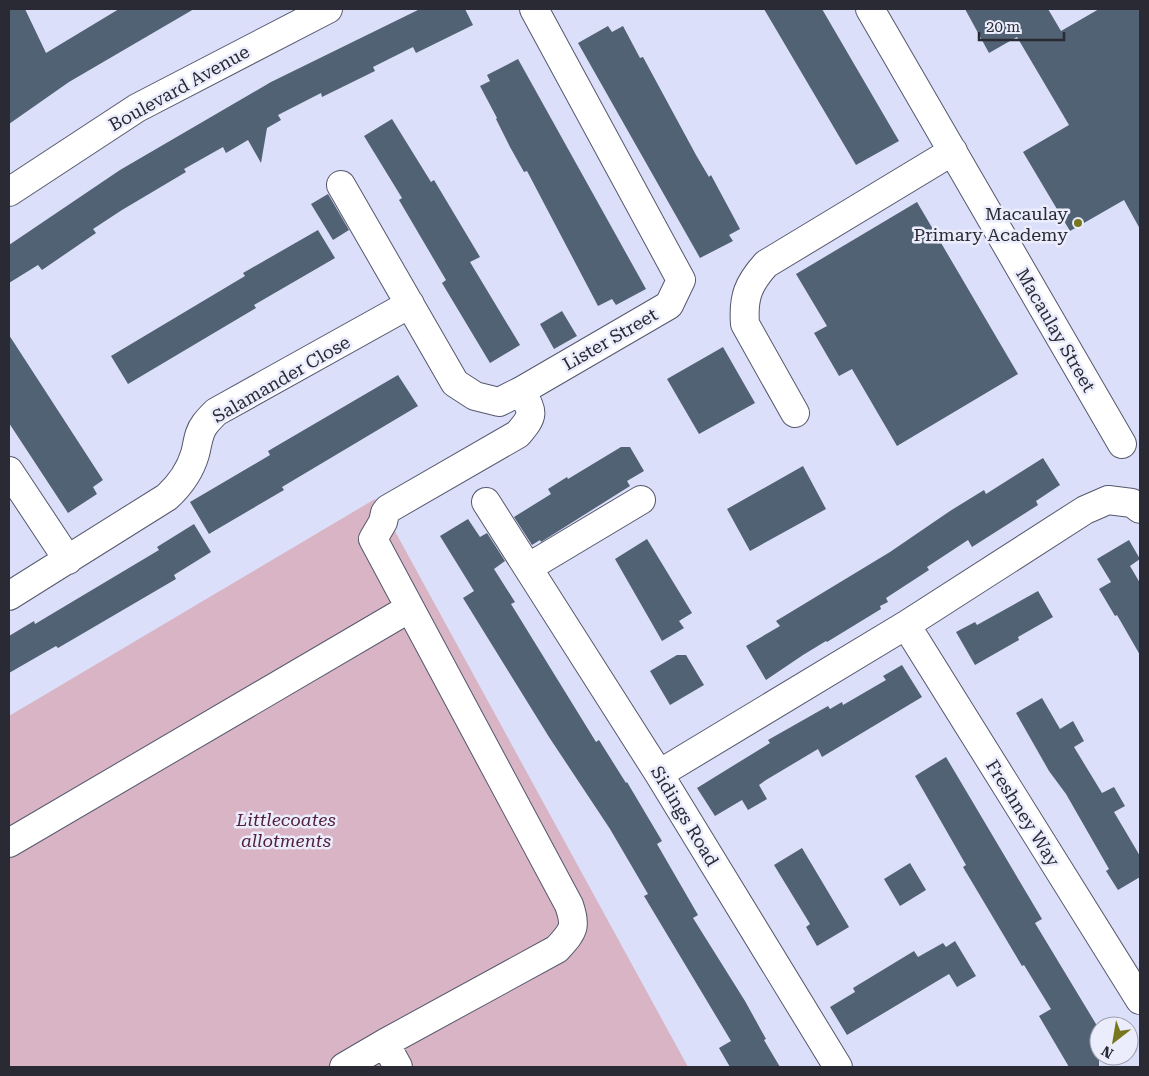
<svg xmlns="http://www.w3.org/2000/svg" width="1149" height="1076" font-family="'Roboto Serif',serif">
  <style>
    .green { fill: #d9b4c5 }
    .building { fill: #506273 }
    .lines { fill: none; stroke-linecap: round; stroke-linejoin: round }
    .minor-casing { stroke: #55586d; stroke-width: 30 }
    .minor { stroke: #fff; stroke-width: 28 }
    .poi-dot { fill: #77771e; stroke: #ebedfd; stroke-width: 2 }
    .labels { text-anchor: middle; dominant-baseline: central; stroke-width: 5; stroke-linejoin: round; paint-order: stroke }
    .street-label { font-size: 18px; fill: #292a34; stroke: #ebedfd }
    .poi-label { font-size: 18px; fill: #292a34; stroke: #ebedfd; text-anchor: end }
    .park-label { font-size: 18px; font-style: italic; fill: #531f3c; stroke: #ebedfd }
  </style>
  <rect width="100%" height="100%" fill="#dcdff9"/>
  <path class="green" d="M375,499l10,14 303,554h-679v-351z"/>
  <path class="building" d="M9,9h16l21,44 73,-44h75l-125,73 -60,42z
    M420,9h45l8,16 -57,28 -3,-6 -40,20 2,4 -53,26 -1,-4 -43,22 3,5 -14,8 -6,35 -13,-23 -22,13 -3,-6 -39,22 2,3 -64,38 -29,19 3,4 -54,37 -4,-5 -29,18v-38l111,-75 151,-88z
    M764,9h58l77,132 -43,24z
    M965,9h83l13,22 38,-22h41v220l-16,-29 -54,31 -47,-79 46,-27 -52,-88 -28,16z
    M608,26l4,6 11,-6 17,32 3,-1 53,98 13,22 2,-2 29,54 -11,6 4,6 -33,17 -122,-215z
    M518,59l128,230 -30,16 -4,-6 -14,7 -71,-135 -3,1 -14,-25 -14,-28 1,-1 -17,-32 10,-5 -3,-6z
    M392,119l39,63 3,-2 46,77 -10,5 50,83 -30,18 -48,-80 4,-3 -47,-80 3,-2 -38,-62z
    M328,194l21,36 -16,10 -22,-36z
    M917,202l101,172 -121,72 -45,-77 -13,7 -25,-43 13,-7 -31,-52z
    M318,230l17,28 -81,47 2,3 -128,76 -17,-28 134,-80 -2,-3z
    M562,311l15,25 -23,13 -14,-25z
    M9,335l94,145 -10,7 4,7 -29,19 -59,-90z
    M723,347l32,56 -56,31 -32,-55z
    M398,375l20,31 -136,81 2,3 -75,44 -19,-32 80,-47 -2,-4z
    M621,447h9l14,24 -17,10 3,5 -89,56 -1,-2 -8,5 -18,-28 37,-23 -3,-5 19,-12 1,2z
    M1043,458l17,27 -24,16 2,4 -66,42 -4,-7 -41,27 2,3 -43,28 2,4 -8,4 1,3 -54,33 -1,-1 -23,14 -37,25 -20,-34 34,-20 -4,-5 114,-69 60,-41 34,-21 2,4z
    M803,466l23,43 -76,42 -23,-42z
    M468,519l12,18 7,-4 18,28 -11,8 21,33 -4,2 85,138 3,-2 27,43 1,-1 35,59 -5,3 41,71 -5,3 52,83 21,38 -2,1 16,27h-50l-11,-19 12,-7 -87,-145 4,-2 -38,-65 -61,-92 -86,-139 11,-7 -34,-55z
    M194,524l17,28 -37,23 2,4 -118,69 -2,-2 -47,27v-37l25,-15 1,3 124,-74 -2,-3z
    M647,539l45,74 -13,8 5,7 -22,13 -47,-82z
    M1129,540l11,19 -10,7 10,17v72l-23,-40 -2,1 -16,-27 12,-7 -14,-23z
    M1038,591l15,26 -35,20 1,3 -44,25 -19,-33 19,-10 2,3z
    M677,655h9l18,30 -34,20 -20,-34z
    M902,665l20,32 -100,60 -4,-8 -52,31 -7,5 8,14 -19,11 -6,-10 -27,16 -18,-28 73,-45 -2,-3 60,-34 2,3 12,-7 1,3 43,-25 -3,-4z
    M1042,698l18,31 13,-8 11,20 -10,6 28,46 12,-6 11,19 -11,6 26,44v21l-22,13 -12,-19 3,-2 -43,-75 -17,-23 -33,-58z
    M946,757l96,162 -7,4 64,106v38h-30l-30,-51 12,-7 -27,-44 -2,1 -59,-99 3,-2 -51,-89z
    M802,848l47,79 -32,19 -11,-19 4,-3 -36,-59z
    M910,863l16,27 -26,16 -16,-27z
    M955,941l21,35 -19,11 -8,-13 -102,61 -17,-28 25,-15 -2,-4 61,-37 4,6 25,-14 3,4z"/>
  <g class="lines">
    <g class="minor-casing">
      <path id="minor" d="M870,9l252,435
        M341,185l114,198 20,13 24,6 22,-11 148,-86 12,-25 -147,-271
        M9,192l128,-84 191,-99
        M795,413l-50,-89c-2,-27 3,-40 21,-60l187,-113
        M9,471l59,89
        M486,502l173,272 179,293
        M529,567l112,-67
        M9,596l158,-99c13,-12 23,-26 28,-43 3,-11 3,-21 10,-30 3,-4 7,-8 11,-12l194,-108
        M906,625l234,375
        M659,774l247,-149 179,-115 23,-10 24,3 8,6
        M9,843l401,-235
        M385,1043l13,24
        M344,1067l41,-24 172,-94c16,-18 20,-21 12,-44l-196,-366 10,-17 2,-9 3,-4 130,-75c17,-20 15,-21 3,-43"/>
    </g>
    <use href="#minor" class="minor"/>
  </g>
  <circle class="poi-dot" cx="1078" cy="223" r="5"/>
  <g class="labels">
    <g class="street-label">
      <text transform="translate(179 88) rotate(-29)">Boulevard Avenue</text>
      <text transform="translate(1056 330) rotate(60)">Macaulay Street</text>
      <text transform="translate(610 339) rotate(-30)">Lister Street</text>
      <text transform="translate(281 379) rotate(-30)">Salamander Close</text>
      <text transform="translate(1023 813) rotate(58)">Freshney Way</text>
      <text transform="translate(685 816) rotate(59)">Sidings Road</text>
    </g>
    <g class="poi-label">
      <text x="1068" y="213">Macaulay<tspan x="1068" dy="21">Primary Academy</tspan></text>
    </g>
    <g class="park-label">
      <text x="286" y="819">Littlecoates<tspan x="286" dy="21">allotments</tspan></text>
    </g>
  </g>
  <rect width="1149" height="1076" fill="none" stroke="#292a34" stroke-width="20"/>
  <g transform="translate(1114 1041) rotate(211)"><circle r="24" fill="#ebedfd" stroke="#9d9fad"/>
  <path d="M0-4L9 19L0 12L-9 19Z" fill="#77771e"/>
  <text y="-8" font-size="14" font-weight="bold" text-anchor="middle" fill="#292a34">N</text>
  </g>
  <path d="M979 32v8h85v-8" fill="none" stroke="#292a34" stroke-width="2.5"/>
  <text x="986" y="32" font-size="15" fill="#292a34" stroke="#ebedfd" stroke-width="4" paint-order="stroke">20 m</text>
</svg>
